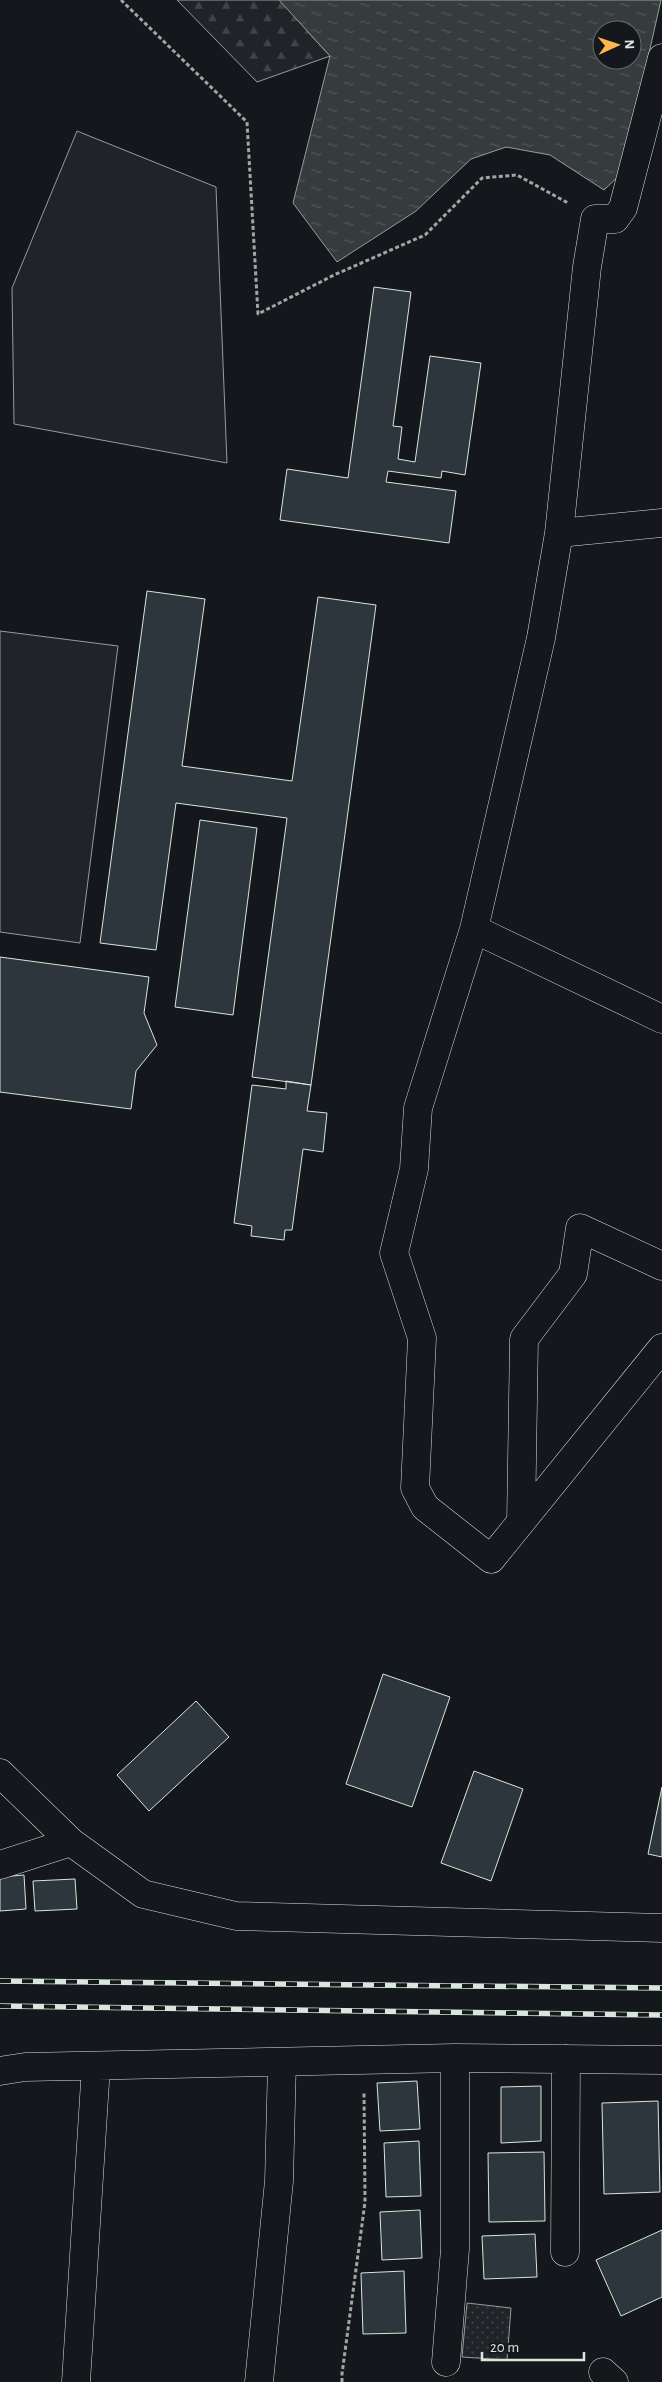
<svg xmlns="http://www.w3.org/2000/svg" width="662" height="2382" font-family="'Alegreya Sans',sans-serif">
  <style>
    .grass { fill: #202428; stroke: #939e99 }
    .forest { fill: url(#forest-firs); stroke: #939e99 }
    .park { fill: url(#park-dots); stroke: #939e99 }
    .water { fill: url(#water-ripples); stroke: #939e99; fill-rule: evenodd }
    .building { fill: #2c363c; stroke: #d8e6dc }
    .lines { fill: none; stroke-linecap: round; stroke-linejoin: round }
    .minor-casing { stroke: #d8e6dc; stroke-width: 29 }
    .path { stroke: #9da8a2; stroke-width: 3; stroke-dasharray: 4 2.5; stroke-linecap: butt }
    .minor { stroke: #14181c; stroke-width: 28 }
    .rail-casing { stroke: #d8e6dc; stroke-width: 5.5 }
    .rail { stroke: #14181c; stroke-width: 4; stroke-dasharray: 11; stroke-linecap: butt }
  </style>
  <defs>
    <pattern id="forest-firs" width="22" height="20" patternUnits="userSpaceOnUse" patternTransform="scale(1.25)"><rect width="22" height="20" fill="#202428"/><path d="M5 1l3.5 6h-7zM16 11l3.5 6h-7z" fill="#404447"/></pattern>
    <pattern id="park-dots" width="8" height="8" patternUnits="userSpaceOnUse" patternTransform="scale(1.25)"><rect width="8" height="8" fill="#202428"/><path d="M2 2h.1M6 6h.1" fill="none" stroke="#404447" stroke-width="1.8" stroke-linecap="round"/></pattern>
    <pattern id="water-ripples" width="26" height="14" patternUnits="userSpaceOnUse" patternTransform="scale(1.25)"><rect width="26" height="14" fill="#363b3e"/><path d="M2 4q2-2 4 0t4 0M15 11q2-2 4 0t4 0" fill="none" stroke="#525759"/></pattern>
  </defs>
  <rect width="100%" height="100%" fill="#14181c"/>
  <path class="grass" d="M77,131l139,56 11,276 -213,-39 -2,-136z
    M0,631l118,15 -38,297 -80,-11z"/>
  <path class="forest" d="M177,0h109l22,32 22,24 -73,26z"/>
  <path class="park" d="M467,2303l44,5 -4,52 -45,-3z"/>
  <path class="water" d="M279,0h382l-39,173 -18,17 -54,-35 -44,-8 -35,12 -55,52 -79,51 -44,-59 37,-147zM602,30h30v30h-30z"/>
  <path class="building" d="M374,287l37,5 -18,134 9,1 -4,32 17,3 15,-106 51,7 -16,112 -23,-4 -1,7 -53,-7 -2,11 70,9 -7,52 -169,-23 7,-51 61,9z
    M147,591l58,8 -23,167 110,15 26,-184 58,8 -65,480 -59,-8 35,-259 -111,-15 -20,147 -56,-7z
    M200,820l57,8 -24,187 -58,-8z
    M0,957l149,20 -5,36 13,32 -21,26 -5,38 -131,-17z
    M286,1081l25,4 -4,26 20,2 -4,39 -20,-3 -11,81h-7l-1,10 -33,-4 1,-10 -18,-3 18,-138 34,4z
    M383,1674l67,23 -38,110 -66,-23z
    M196,1701l33,36 -80,74 -32,-36z
    M474,1771l49,18 -32,92 -50,-18z
    M662,1787v70l-14,-3z
    M24,1875l2,34 -26,2v-34z
    M75,1879l2,30 -42,2 -2,-30z
    M417,2081l3,48 -40,2 -3,-48z
    M541,2086v55l-40,2v-56z
    M658,2101l2,91 -56,2 -2,-91z
    M419,2141l2,55 -35,1 -2,-54z
    M544,2152l1,69 -56,1 -1,-69z
    M420,2210l2,48 -40,2 -2,-48z
    M662,2230v67l-41,19 -25,-56z
    M535,2234l2,43 -53,2 -2,-43z
    M404,2271l2,62 -43,1 -2,-61z"/>
  <g class="lines">
    <g class="minor-casing">
      <path id="minor" d="M662,58l-39,150 -8,11h-20l-8,48 -28,266 -18,105 -67,291 -56,179 -4,61 -20,84 28,85 -7,150 10,19 66,52 171,-211
        M559,533l103,-10
        M474,929l188,90
        M521,1522l3,-183 49,-65 7,-46 82,38
        M0,1773l71,69 72,52 93,22 426,12
        M0,1865l71,-23
        M0,2071l25,-4 430,-9 207,2
        M565,2252l1,-193
        M446,2362l9,-113v-191
        M603,2372l11,10
        M76,2382l20,-316
        M259,2382l20,-201 3,-118"/>
    </g>
    <path class="path" d="M121,0l126,122 11,192 76,-39 91,-40 57,-57 35,-3 51,28
      M342,2382v-8l23,-172 -1,-111"/>
    <use href="#minor" class="minor"/>
    <g class="rail-casing">
      <path id="rail" d="M0,1981l662,7
        M0,2006l662,9"/>
    </g>
    <use href="#rail" class="rail"/>
  </g>
  <g transform="translate(617 45) rotate(87)"><circle r="24" fill="#14181c" stroke="#626a69"/>
  <path d="M0-4L9 19L0 12L-9 19Z" fill="#ffb74d"/>
  <text y="-8" font-size="14" font-weight="bold" text-anchor="middle" fill="#d8e6dc">N</text>
  </g>
  <path d="M482 2352v8h102v-8" fill="none" stroke="#d8e6dc" stroke-width="2.5"/>
  <text x="490" y="2352" font-size="15" fill="#d8e6dc" stroke="#14181c" stroke-width="4" paint-order="stroke">20 m</text>
</svg>
